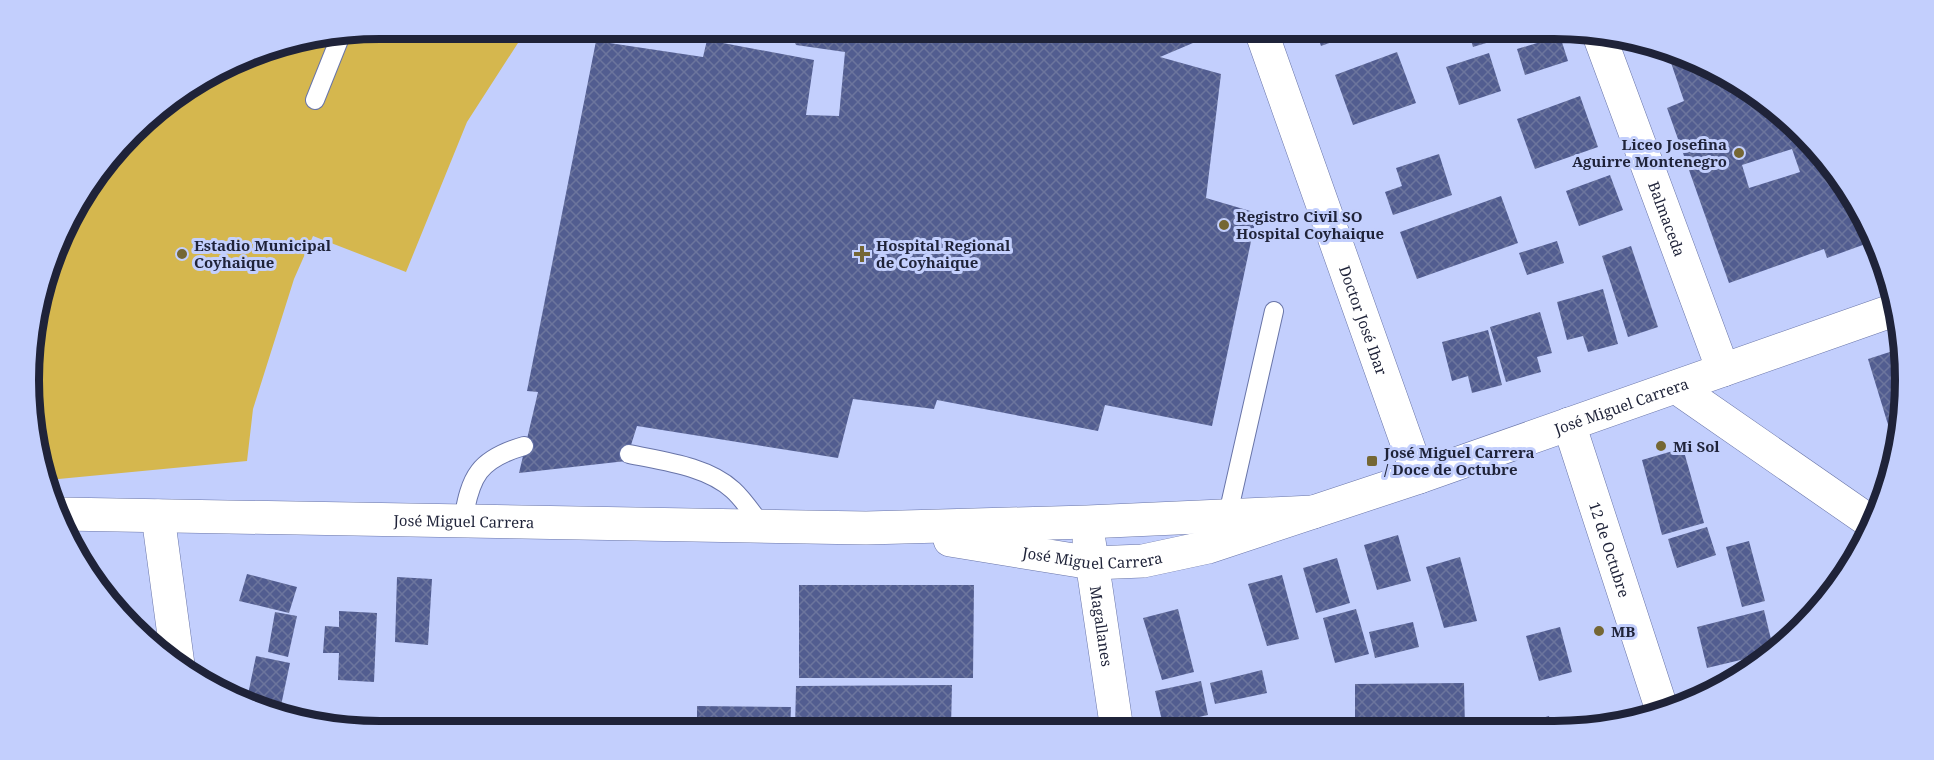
<svg xmlns="http://www.w3.org/2000/svg" width="1934" height="760" font-family="'Noto Serif',serif">
  <style>
    .grass { fill: #d5b74e }
    .building { fill: url(#building-cross-hatch); fill-rule: evenodd }
    .lines { fill: none; stroke-linecap: round; stroke-linejoin: round }
    .service-casing { stroke: #6874a8; stroke-width: 20 }
    .minor-casing { stroke: #6874a8; stroke-width: 34 }
    .tertiary-casing { stroke: #6874a8; stroke-width: 34 }
    .service { stroke: #fff; stroke-width: 18 }
    .minor { stroke: #fff; stroke-width: 33 }
    .tertiary { stroke: #fff; stroke-width: 33 }
    .poi-dot { fill: #756734; stroke: #c3cffd; stroke-width: 2 }
    .labels { text-anchor: middle; dominant-baseline: central; stroke-width: 6; stroke-linejoin: round; paint-order: stroke }
    .poi-label { font-size: 15px; font-weight: bold; fill: #1f2339; stroke: #c3cffd; text-anchor: start }
    .street-label { font-size: 15px; fill: #1f2339; stroke: #c3cffd }
    .rim { fill: none; stroke: #1f2339; stroke-width: 8 }
  </style>
  <defs>
    <pattern id="building-cross-hatch" width="8" height="8" patternUnits="userSpaceOnUse" patternTransform="scale(1.5)"><rect width="8" height="8" fill="#525d90"/><path d="M0 0l8 8M0 8l8-8" fill="none" stroke="#6c759d"/></pattern>
  </defs>
  <rect width="100%" height="100%" fill="#c3cffd"/>
  <path class="grass" d="M380,29h147l-60,93 -61,150 -93,-36 -19,43 -41,130 -6,52 -199,19 -13,-31 -3,-115 43,-129 74,-89 118,-69z"/>
  <path class="building" d="M789,28h398l6,15 -33,14 61,17 -15,124 51,15 -45,213 -107,-21 -7,26 -161,-31 -3,9 -81,-10 -15,59 -201,-32 -11,35 -107,12 19,-81 -11,-1 69,-350 107,16 4,-17 107,20 -8,55 33,1 6,-64 -49,-7z
    M1315,28h53v1l-47,17z
    M1467,28h66v1l-60,18z
    M1560,36l8,25 -43,14 -8,-26z
    M1667,51l101,50 91,104 12,37 -44,16 -3,-9 -95,34 -62,-175 17,-7zM1792,149l8,23 -51,16 -7,-23z
    M1397,52l19,51 -63,22 -18,-50z
    M1489,53l12,38 -42,14 -13,-38z
    M1580,96l18,51 -63,22 -18,-50z
    M1439,154l13,41 -59,20 -8,-23 17,-6 -6,-18z
    M1610,175l13,35 -44,16 -13,-35z
    M1501,196l17,47 -101,36 -17,-47z
    M1557,241l7,22 -37,12 -8,-22z
    M1631,246l27,81 -30,10 -26,-81z
    M1603,289l15,55 -30,8 -5,-16 -16,4 -10,-38z
    M1540,312l12,41 -15,4 4,15 -35,10 -16,-55z
    M1488,330l14,55 -30,8 -4,-17 -16,5 -10,-39z
    M1902,348l-7,93h-2l-25,-82z
    M1683,448l21,75 -42,12 -20,-75z
    M1707,527l9,28 -39,13 -9,-29z
    M1398,535l13,46 -34,9 -13,-45z
    M1749,541l16,60 -23,6 -16,-60z
    M1460,557l17,64 -33,7 -18,-61z
    M1337,558l13,45 -34,10 -13,-45z
    M247,574l50,13 -8,26 -50,-12z
    M1282,575l17,64 -32,7 -19,-62z
    M397,577l35,2 -4,66 -33,-3z
    M799,585h175l-1,93h-174z
    M1178,609l16,63 -32,8 -19,-62z
    M1356,609l13,45 -34,9 -12,-45z
    M1764,610l10,42 -67,16 -10,-41z
    M339,611l38,2 -3,69 -36,-2 1,-27h-16l2,-27 14,1z
    M275,612l22,4 -9,41 -20,-5z
    M1413,622l6,25 -44,11 -6,-26z
    M1560,627l12,45 -33,9 -13,-45z
    M256,656l34,7 -11,52 -32,-16z
    M1262,670l5,23 -52,11 -5,-21z
    M1201,681l7,34 -45,10 -8,-34z
    M1464,683l1,46h-110v-45z
    M952,685l-1,43 -156,2 1,-44z
    M697,706l94,1 -1,23 -93,1z
    M1549,716l3,13h-46v-1z"/>
  <g class="lines">
    <g class="service-casing">
      <path id="service" d="M315,100l26,-65
        M629,454c33,7 78,12 104,36 11,10 20,24 29,36
        M1228,514l46,-203
        M463,521c7,-45 16,-62 61,-75"/>
    </g>
    <g class="minor-casing">
      <g id="minor">
        <path id="s1" d="M1260,28l159,449"/>
        <path id="s2" d="M1599,35l124,335"/>
        <path d="M1676,387l196,136"/>
        <path id="s3" d="M1569,424l93,286"/>
        <path d="M158,516l20,149"/>
      </g>
    </g>
    <g class="tertiary-casing">
      <g id="tertiary">
        <path id="s4" d="M62,514l804,14 221,-6 226,-10"/>
        <path id="s5" d="M950,540l142,23 51,-2 65,-14 211,-70 475,-167"/>
        <path id="s6" d="M1089,541l28,189"/>
      </g>
    </g>
    <use href="#service" class="service"/>
    <use href="#minor" class="minor"/>
    <use href="#tertiary" class="tertiary"/>
  </g>
  <g class="poi-dot">
    <circle cx="1739" cy="153" r="6"/>
    <circle cx="1224" cy="225" r="6"/>
    <circle cx="182" cy="254" r="6"/>
    <path d="M859 245h6v6h6v6h-6v6h-6v-6h-6v-6h6z"/>
    <circle cx="1661" cy="446" r="6"/>
    <rect x="1366" y="455" width="12" height="12" rx="3"/>
    <circle cx="1599" cy="631" r="6"/>
  </g>
  <g class="labels">
    <g class="poi-label">
      <text x="1727" y="144" text-anchor="end">Liceo Josefina<tspan x="1727" dy="17">Aguirre Montenegro</tspan></text>
      <text x="1236" y="216">Registro Civil SO<tspan x="1236" dy="17">Hospital Coyhaique</tspan></text>
      <text x="194" y="245">Estadio Municipal<tspan x="194" dy="17">Coyhaique</tspan></text>
      <text x="876" y="245">Hospital Regional<tspan x="876" dy="17">de Coyhaique</tspan></text>
      <text x="1673" y="446">Mi Sol</text>
      <text x="1384" y="452">José Miguel Carrera<tspan x="1384" dy="17">/ Doce de Octubre</tspan></text>
      <text x="1611" y="631">MB</text>
    </g>
    <g class="street-label">
      <text stroke="none"><textPath href="#s2" startOffset="196">Balmaceda</textPath></text>
      <text stroke="none"><textPath href="#s1" startOffset="310">Doctor José Ibar</textPath></text>
      <text stroke="none"><textPath href="#s5" startOffset="698">José Miguel Carrera</textPath></text>
      <text stroke="none"><textPath href="#s4" startOffset="402">José Miguel Carrera</textPath></text>
      <text stroke="none"><textPath href="#s3" startOffset="132">12 de Octubre</textPath></text>
      <text stroke="none"><textPath href="#s5" startOffset="144">José Miguel Carrera</textPath></text>
      <text stroke="none"><textPath href="#s6" startOffset="86">Magallanes</textPath></text>
    </g>
  </g>
  <path d="M0 0H1934V760H0ZM380 39H1554A341 341 0 0 1 1895 380V380A341 341 0 0 1 1554 721H380A341 341 0 0 1 39 380V380A341 341 0 0 1 380 39Z" fill="#c3cffd" fill-rule="evenodd"/>
  <path class="rim" d="M380 39H1554A341 341 0 0 1 1895 380V380A341 341 0 0 1 1554 721H380A341 341 0 0 1 39 380V380A341 341 0 0 1 380 39Z"/>
</svg>
